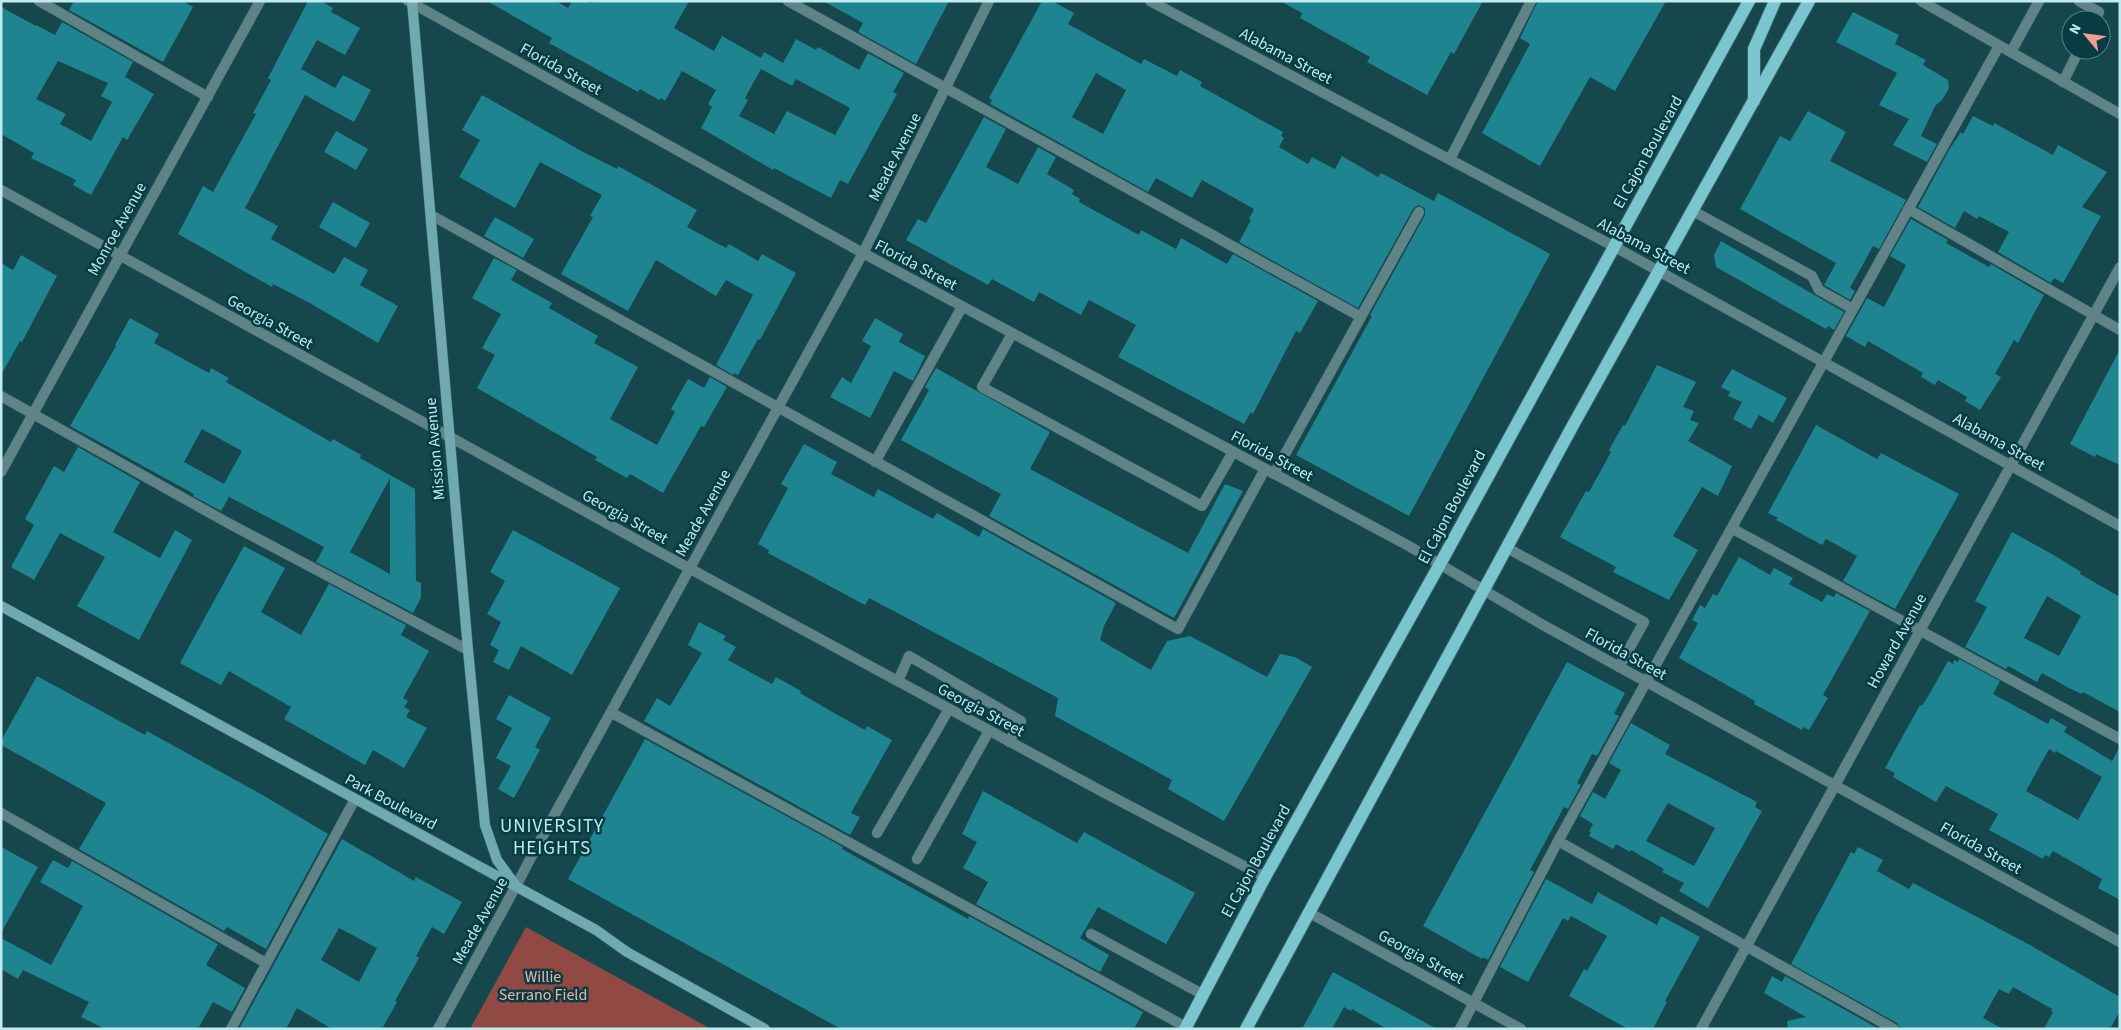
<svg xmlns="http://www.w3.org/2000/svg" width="2121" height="1030" font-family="'Source Sans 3',sans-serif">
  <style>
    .green { fill: #914943 }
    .building { fill: #1e8490; fill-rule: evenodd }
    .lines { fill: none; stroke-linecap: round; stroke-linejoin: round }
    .service-casing { stroke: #34656a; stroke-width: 11 }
    .minor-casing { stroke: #34656a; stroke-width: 11 }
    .tertiary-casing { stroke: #34656a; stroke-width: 11 }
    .secondary-casing { stroke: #34656a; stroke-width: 11 }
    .primary-casing { stroke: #34656a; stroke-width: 14 }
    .service { stroke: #608388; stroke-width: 10 }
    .minor { stroke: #608388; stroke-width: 10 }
    .tertiary { stroke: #608388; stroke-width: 10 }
    .secondary { stroke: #70a9b0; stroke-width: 10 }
    .primary { stroke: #7bc5cf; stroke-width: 12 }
    .labels { text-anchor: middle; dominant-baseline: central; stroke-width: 5; stroke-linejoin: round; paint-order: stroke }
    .street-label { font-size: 16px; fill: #c1ebf0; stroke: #063c42 }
    .park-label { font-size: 16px; fill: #f0b4ac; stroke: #063c42 }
    .quarter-label { font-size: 19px; letter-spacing: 1px; fill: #c1ebf0; stroke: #063c42 }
  </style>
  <rect width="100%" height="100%" fill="#15474d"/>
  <path class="green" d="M526,927l185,102h-241z"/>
  <path class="building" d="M74,1h109l10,6 -30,55 -94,-52z
    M308,1h13l12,7 -2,4 29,16 -15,27 -28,-15 -16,29 34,19 8,-13 28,15 -17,32 -49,-27 -60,113 33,18 -7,13 63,35 10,-17 24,13 -8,15 38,21 -20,37 -70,-41 -35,-18 -1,3 -94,-53 25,-48 10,6 43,-78 -3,-1 18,-33 -3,-2z
    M487,1h69l12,7 4,-7h14l4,2 13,-2h86l-15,27 40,23 8,-15 39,22 3,-6 19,11 13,-24 20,11 2,-3 41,23 9,-17 36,20 -11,19 4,2 -49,90 -8,-4 -9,18 -57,-30 -1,2 -72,-42 11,-21 -4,-3 8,-14 -34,-19 -17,30 -4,-3 -2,2 -19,-11 -2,3 -89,-49 3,-5zM761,69l31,17 4,-7 54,29 -15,27 -48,-24 -13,23 -35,-18 9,-16 -3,-2z
    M823,1h126l-33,63 -58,-32 5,-9z
    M1042,1h10l22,12 -6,11 73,40 3,-5 33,17 3,-6 22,12 -2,4 83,46 -2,4 3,2 -5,9 29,17 4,-7 23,12 7,-13 36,21 3,-4 53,28 4,-8 112,61 -141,262 -113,-61 76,-139 -2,-1 55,-100v-7l-7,-3 -5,4 -55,99 -119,-66 12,-22 -2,-1 5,-10 -52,-29 -10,18 -36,-20 -8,14 -158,-88 2,-4 -3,-2zM1096,73l30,17 -23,44 -31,-17z
    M1280,1h203l-29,53 -3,-2 -24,43 -60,-33 3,-5 -70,-39 2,-5z
    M1538,1h128l-51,90 -25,-14 -50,89 -58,-33 48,-89 -10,-6z
    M1,7l35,19v-1l19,10 7,-13 71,40 -8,15 29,17 -27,46 -4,-3 -32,58 -18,-10 3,-5 -45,-22 3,-5 -33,-19zM58,61l50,22 -7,13 11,6 -21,39 -31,-17 6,-10 -30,-15z
    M1853,12l46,23 -4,9 31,16 -3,5 25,15 1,8 -7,12 -7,6 -14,30 16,8 -10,18 -34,-17 16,-26 -30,-14 18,-32 -61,-31z
    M482,95l103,58 32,16 1,-3 79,44 -10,17 39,21 3,-4 29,17 4,-7 34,19 -36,67 -2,-1 -20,36 -4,-2 -1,2 -17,-10 37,-70 -27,-15 -10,16 -60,-36 -28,51 -67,-37 32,-57 -3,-1 12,-21 -62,-33 -25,46 -56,-31 21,-37 -18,-10z
    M1808,111l38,21 -16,29 76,39 -27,49 -6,-3 -23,42 5,3 -5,9 -26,-15 12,-22 -96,-54 40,-73 10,5z
    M1973,116l20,10 1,-3 59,32 5,-10 49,27 -25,35 19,9 -38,67 -9,-5 -3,5 -53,-31 11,-20 -30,-16 -2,3 -13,-8 -9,17 -37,-21 31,-57 12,-18 2,2z
    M984,117l22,12 -20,38 32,17 20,-37 18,10 -9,17 27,16 -2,4 8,5 -1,3 60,33 2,-5 35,19 5,-11 46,26 6,-10 85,47 -18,32 -4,-2 -43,83 -2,-2 -7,12 -126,-67 18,-32 -47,-25 -8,15 -42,-23 -5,10 -42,-23 -4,6 -82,-45 12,-21 8,4z
    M336,131l32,18 -12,21 -32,-18z
    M333,202l37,21 -14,25 -37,-21z
    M495,217l39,22 -11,19 -39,-22z
    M1911,219l37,21 -2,3 43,24 2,-3 53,31 -26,48 -4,-3 -19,34 6,3 -21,33 -15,-9 2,-4 -29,-17 -3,5 -14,-8 2,-4 -55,-32 -3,6 -19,-11 21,-38 17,9 22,-42 -16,-9z
    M1721,241l123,71 -10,18 -6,-4 -2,3 -110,-62 -2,-12z
    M21,255l36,21 -35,66 -2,-1 -19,34v-112l12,7z
    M494,258l23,12 -6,10 41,23 -3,5 49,28 -4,7 44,24 -28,52 47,26 18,-33 -4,-3 17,-30 16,9 6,-11 17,10 -23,40 -3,-1 -38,67 -33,-19 -3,4 -32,-18 2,-3 -120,-69 18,-33 -13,-7 19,-34 -29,-16z
    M130,318l29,16 -5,9 55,30 2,-5 18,10 -3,4 105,60 2,-3 28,16 -1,3 55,31 1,92 5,2v15l-8,15 -97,-51 8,-15 -43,-23 -52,-27 -8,14 -28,-15 1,-2 -124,-68 46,-80 -1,-1zM202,429l40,22 -18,33 -40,-22zM390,478v96l-40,-22z
    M875,318l28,16 -4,8 26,14 -12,25 -19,-10 -24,47 -40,-21 12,-20 9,6 20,-37 -9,-5z
    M2120,349v116l-24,-11 -1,3 -25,-13z
    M1657,365l39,17 -13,25 11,4 -4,9 9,3 -11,18 44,25 -14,30 -16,-9 -29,49 25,14 -29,50 -56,-28 3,-5 -56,-30 26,-46 3,1 22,-40 -2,-2 14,-25 2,1z
    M936,368l114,64 -20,37 158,84 37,-69 18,7 -69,127 -185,-102 12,-22 -100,-54 28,-50 -4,-3z
    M1732,369l55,29 -14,25 -14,-8 -8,14 -18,-10 9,-17 -14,-6 2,-4 -9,-5z
    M1816,425l61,34 4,-6 78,41 -64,115 -52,-28 14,-25 -31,-17 -4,6 -46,-25 2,-2 -10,-5z
    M804,444l33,18 -6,12 43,23 4,-8 55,30 4,-6 42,24 4,-8 133,74 -12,23 -4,14 51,30 16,-29 23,-5 77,41 13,-23 15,3 17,10 -88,154 -56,-32 4,-9 -117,-64 3,-18 -189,-100 -4,7 -97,-52 1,-3 -11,-6 30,-56 -7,-4z
    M78,447l62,35 -27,50 47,26 15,-28 17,10 -53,100 -62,-34 28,-49 -45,-24 -26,47 -23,-13 23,-42 -9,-6 29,-53 10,6z
    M513,530l107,58 -48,87 -51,-29 -12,24 -16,-8 6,-12 -9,-5 11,-23 -14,-8 18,-33 -15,-9z
    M2012,532l45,25 24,15 -1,2 40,23v115l-37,-20 -1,2 -13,-6 -27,-15 -5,9 -29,-16 -2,3 -41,-22 22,-40 -12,-6zM2047,596l34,20 -22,40 -35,-18z
    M244,546l41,22 -24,44 40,23 28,-51 77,41 -5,10 28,16 -26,47 5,3 -4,6 6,3 -4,7 21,11 -23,40 -31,-18 -8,15 -81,-46 7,-12 -62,-36 -8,14 -41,-22z
    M1739,557l31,18 4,-7 19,10 -4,6 33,18 5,-8 7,3 2,-4 34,18 -47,84 5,3 -19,32 -6,-3 -1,3 -48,-26 1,-3 -76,-43 19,-35 -6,-3 8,-15 5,3 8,-14 4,2z
    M699,622l27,14 -3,4 13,7 -8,13 44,24 4,-7 25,14 -1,2 34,20 31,17 2,-4 25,14 -41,73 9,4 -10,18 -206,-114 13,-23 13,8 32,-53 -14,-8z
    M1959,659l41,22 -7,13 55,30 3,-6 16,9 -3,5 48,29 8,-15v154l-22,-12 4,-9 -49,-28 -4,6 -4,-2 -2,4 -54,-29 9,-16 -52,-28 -10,16 -43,-25 2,-4 -10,-5 35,-63 2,1 8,-13 18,-32 5,3 1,-4 4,2zM2049,749l6,4 1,-2 46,26 -24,43 -52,-29z
    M1567,662l58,31 -11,21 5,2 -22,40 -5,-2 -15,29 4,2 -13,24 -4,-2 -34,63 4,2 -46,88 -5,-3 -1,2 -59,-33z
    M37,676l108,59 2,-4 119,66 62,37 -62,115 -39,-22 -3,4 -145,-82 27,-46 -105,-58v-4z
    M509,695l42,23 -16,29 5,3 -26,48 -16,-9 13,-23 -15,-8 16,-30 -16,-9z
    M1631,723l39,22 -5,9 92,48 -2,5 7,4 -54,97 -29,-17 5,-8 -22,-11 2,-3 -33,-19 -1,2 -14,-8 -3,5 -24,-13 2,-4 -2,-1 4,-7 -13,-8 13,-24 12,7 16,-29 -12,-7zM1668,803l47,25 -21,38 -48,-25z
    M645,739l198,108 -1,2 110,61 16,9 1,-3 174,96 -9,17h-293l-273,-150z
    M983,791l94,52 7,-11 111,61 -29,51 -68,-37 -18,31 29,17 -9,17 -124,-68 12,-22 -25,-14 14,-26 -15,-8z
    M342,839l72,42 2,-4 46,25 -18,32 -12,-7 -16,29 3,2 -24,43 2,1 -15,27h-50l-35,-21 -11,21h-47zM339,928l38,20 -18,34 -38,-22z
    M1,847l37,20 -37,66z
    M1858,847l25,13 -6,11 32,18 4,-6 117,62 90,52v14l-10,18h-66l9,-17 -2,-1 1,-2 -39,-22 -4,7 -10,-5 -16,29 20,11h-102l-4,-6 -106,-59 60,-112 3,2z
    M53,860l15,8 4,-7 146,83 -12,21 39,23 -13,24 -19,-10 -15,27h-93l-24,-12 8,-15 -66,-32 -5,9 -17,-10v-31l50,27 32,-59 -43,-24z
    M1546,879l46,25 6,-12 59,33 4,-9 39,21 -35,64 2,1 -14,27h-25l-59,-33 15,-27 3,2 20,-35 -36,-20 -3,5 -5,-3 -35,64 -28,-15z
    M1333,972l104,57h-50l-35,-20 -1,2 -7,-4 -12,22h-30z
    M1772,976l10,6 3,-6 94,53h-91l-1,-8 19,-4 -42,-24z"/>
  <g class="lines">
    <g class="service-casing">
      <path id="service" d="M39,1l169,96
        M788,1l573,316
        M2079,1l20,11 -4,8
        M2011,52l28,-51
        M2063,82l16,-32
        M1450,159l81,-158
        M1908,209l212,121
        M1693,211l119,65 7,14 34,19
        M431,215l747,414 87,-160
        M1012,334l-30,53 220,119 31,-54
        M1,396l227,127 240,127
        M875,462l87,-155
        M1274,474l145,-262
        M1733,529l387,210
        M1507,548l137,74 -25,45
        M898,681l11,-25 112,65 -12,21
        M612,713l574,314
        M1,813l265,150
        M877,833l72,-124
        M1558,841l336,188
        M917,859l72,-128
        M1091,934l111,60
        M231,1029l124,-230
        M1460,1029l98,-188 441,-795"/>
    </g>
    <g class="minor-casing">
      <path id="minor" d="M408,1l455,252
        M1150,1l465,246 505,279
        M1921,1l199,113
        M1,190l658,362 444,240 162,85
        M1,472l259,-471
        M516,886l18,-34
        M1308,912l213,117"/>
    </g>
    <g class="tertiary-casing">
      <path id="tertiary" d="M863,253l544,292 136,80 577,317
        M534,852l329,-599 126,-252
        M438,1029l78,-143
        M1701,1029l419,-762"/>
    </g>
    <g class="secondary-casing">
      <path id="secondary" d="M412,1l56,649 17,175 12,35 19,26
        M1,606l562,306 33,18 31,22 138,77"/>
    </g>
    <g class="primary-casing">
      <path id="primary" d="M1754,101v-52l21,-48
        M1185,1029l80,-152 175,-313 309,-563
        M1246,1029l326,-602 237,-426"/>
    </g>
    <use href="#service" class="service"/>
    <use href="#minor" class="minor"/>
    <use href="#tertiary" class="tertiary"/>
    <use href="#secondary" class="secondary"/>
    <use href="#primary" class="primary"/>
  </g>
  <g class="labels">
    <g class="street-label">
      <text transform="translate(1286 56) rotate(28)">Alabama Street</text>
      <text transform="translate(561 69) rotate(29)">Florida Street</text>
      <text transform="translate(1648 152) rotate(-61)">El Cajon Boulevard</text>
      <text transform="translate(895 157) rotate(-63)">Meade Avenue</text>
      <text transform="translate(117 229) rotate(-61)">Monroe Avenue</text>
      <text transform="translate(1644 246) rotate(28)">Alabama Street</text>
      <text transform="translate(916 265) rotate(28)">Florida Street</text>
      <text transform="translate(270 322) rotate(29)">Georgia Street</text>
      <text transform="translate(1999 442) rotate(29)">Alabama Street</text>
      <text transform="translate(435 449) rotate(-95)">Mission Avenue</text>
      <text transform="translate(1272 456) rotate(28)">Florida Street</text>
      <text transform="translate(1452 507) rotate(-62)">El Cajon Boulevard</text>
      <text transform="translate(703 513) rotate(-61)">Meade Avenue</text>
      <text transform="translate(625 517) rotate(29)">Georgia Street</text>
      <text transform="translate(1897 641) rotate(-61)">Howard Avenue</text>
      <text transform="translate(1626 654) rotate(29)">Florida Street</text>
      <text transform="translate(981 710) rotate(28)">Georgia Street</text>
      <text transform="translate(391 802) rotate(28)">Park Boulevard</text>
      <text transform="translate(1981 848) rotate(29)">Florida Street</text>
      <text transform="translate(1256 861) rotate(-61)">El Cajon Boulevard</text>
      <text transform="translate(480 921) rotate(-61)">Meade Avenue</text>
      <text transform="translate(1421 957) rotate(29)">Georgia Street</text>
    </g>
    <g class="park-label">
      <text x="543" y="977">Willie<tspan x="543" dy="18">Serrano Field</tspan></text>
    </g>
    <g class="quarter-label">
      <text x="552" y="826">UNIVERSITY<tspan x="552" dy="22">HEIGHTS</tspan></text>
    </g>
  </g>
  <rect width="2121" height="1030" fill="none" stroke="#c1ebf0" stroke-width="5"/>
  <g transform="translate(2086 35) rotate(299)"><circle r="24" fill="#063c42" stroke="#518288"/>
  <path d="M0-4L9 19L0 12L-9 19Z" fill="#f59c92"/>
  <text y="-8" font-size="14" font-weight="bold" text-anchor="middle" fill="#c1ebf0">N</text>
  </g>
</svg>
